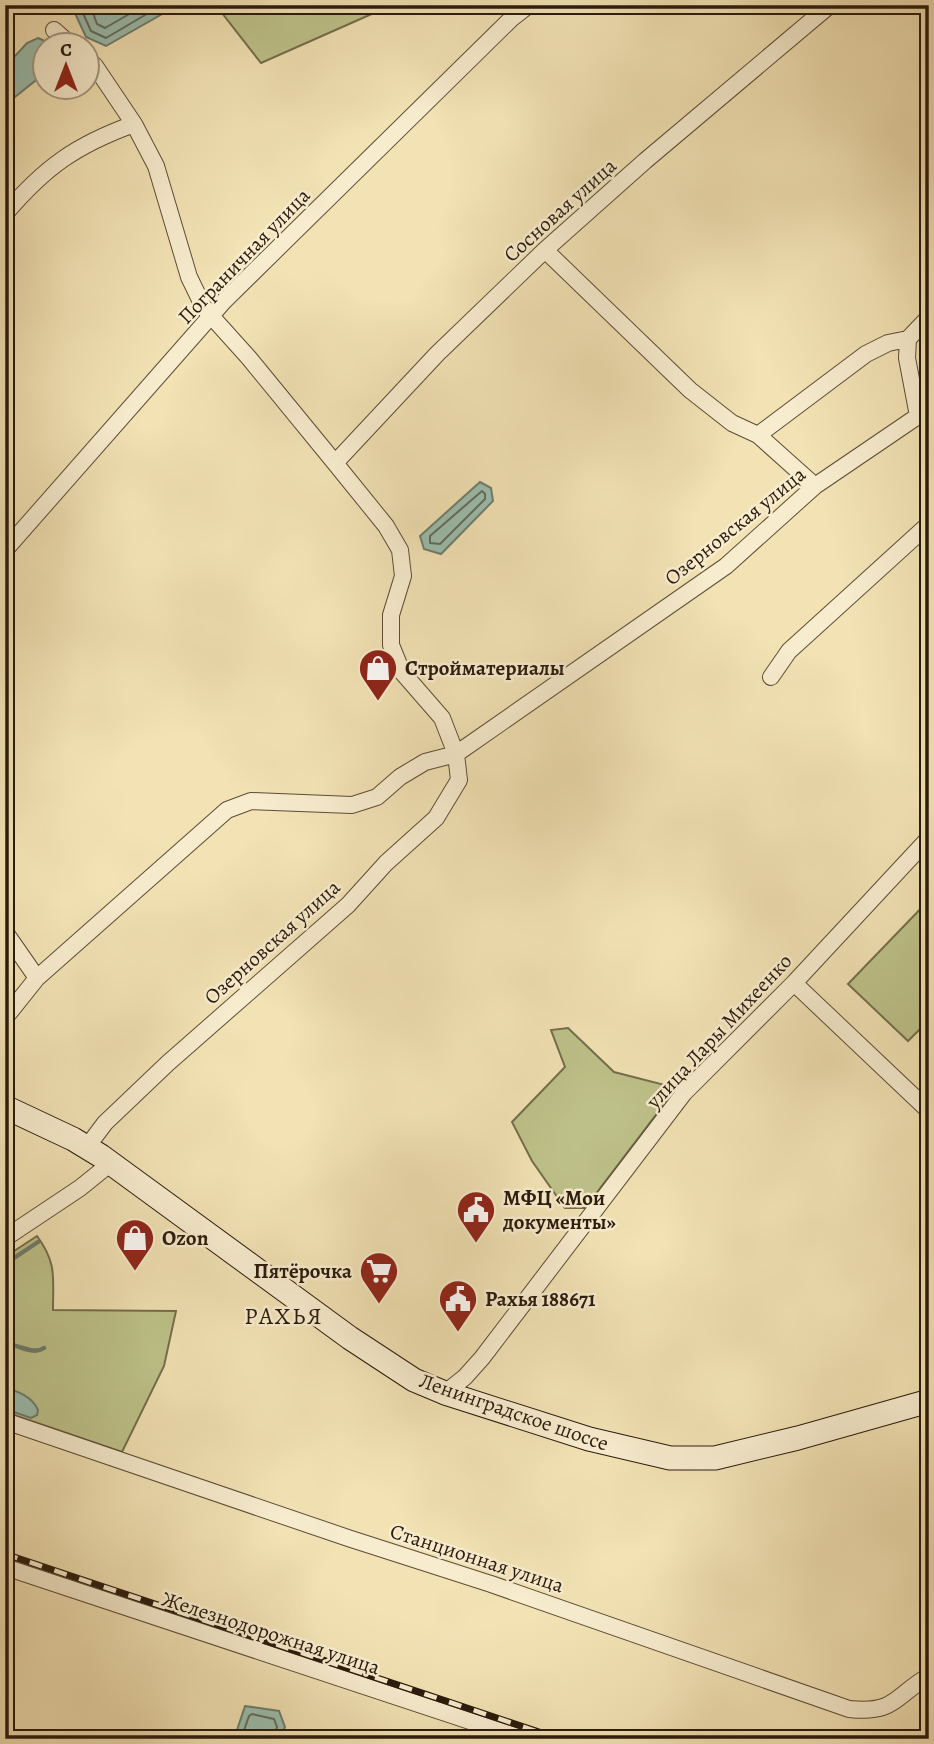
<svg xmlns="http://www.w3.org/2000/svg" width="934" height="1744" font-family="Alegreya,serif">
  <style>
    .green { fill: #bec28a; stroke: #746e4c; stroke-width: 2 }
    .water { fill: #9bbeae; stroke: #6e7d6e; stroke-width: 2 }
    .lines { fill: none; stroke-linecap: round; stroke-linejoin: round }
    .shore { stroke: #626c5e; stroke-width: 2 }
    .stream { stroke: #6e7d6e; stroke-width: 4.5 }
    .street-casing { stroke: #5c4d37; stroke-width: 18 }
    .secondary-casing { stroke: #2a1b0d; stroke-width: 25 }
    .street { stroke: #f7ecce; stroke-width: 16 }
    .secondary { stroke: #f7ecce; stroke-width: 23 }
    .rail-casing { stroke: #2a1b0d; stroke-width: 7 }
    .rail { stroke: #f7ecce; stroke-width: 4.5; stroke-dasharray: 13; stroke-linecap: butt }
    .labels { text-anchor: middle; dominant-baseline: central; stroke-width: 5; stroke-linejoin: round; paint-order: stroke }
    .street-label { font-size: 21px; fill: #2a1b0d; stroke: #f7ecce }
    .poi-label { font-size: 21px; font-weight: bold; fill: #2a1b0d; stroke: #f7ecce; text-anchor: start }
    .quarter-label { font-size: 24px; letter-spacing: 2px; fill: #2a1b0d; stroke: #f7ecce }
  </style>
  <rect width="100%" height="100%" fill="#f2e2b4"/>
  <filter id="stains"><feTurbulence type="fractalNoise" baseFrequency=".00286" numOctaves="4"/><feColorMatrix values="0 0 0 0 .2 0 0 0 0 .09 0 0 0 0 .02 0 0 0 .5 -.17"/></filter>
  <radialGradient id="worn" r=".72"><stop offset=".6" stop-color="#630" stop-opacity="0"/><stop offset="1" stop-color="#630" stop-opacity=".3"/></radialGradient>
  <path class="green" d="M224,5h168l-131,58 -39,-50z
    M929,900v120l-21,21 -60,-57z
    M568,1028l46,44 51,13 6,10 -86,113h-20l-33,-47 -20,-39 53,-55 -14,-37z
    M37,1236c20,27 16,42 16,74l123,1 -12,55 -42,86 -117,-40v-155z"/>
  <path class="water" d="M77,5h101l-72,41 -20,-9 -13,-28z
    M38,38l16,7 -8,1 -1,27 -40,32v-38l22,-24z
    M480,482l11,6 2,13 -52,53 -17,-5 -4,-13z
    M5,1389c13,1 28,9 33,21l-1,5 -6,3 -26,-9z
    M245,1706l34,5 6,16 -5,12h-46z"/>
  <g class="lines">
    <path class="shore" d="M81,5l1,6 9,20 15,7 56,-33
      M90,5l7,19 8,4 40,-23
      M482,491l3,3v5l-45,45 -10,-1v-7z
      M241,1739l8,-23 3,-2 22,5 3,8 -3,12"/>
    <path class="stream" d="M5,1264l33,-22
      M5,1345c13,-2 27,11 39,3"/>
    <g class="street-casing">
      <path id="street" d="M54,30l18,16
        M5,214c40,-47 71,-69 129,-90
        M545,250l145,140 42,33 26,12 57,51
        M758,435l108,-81 22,-11 20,-4
        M335,463l102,-109 108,-104 100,-89 185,-156
        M5,550l219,-249 287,-282 18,-14
        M771,677l18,-26 140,-127
        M5,932l32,46
        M794,983l135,128
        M5,1018l32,-40 190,-168 24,-9 101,4 25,-8 23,-20 25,-15 31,-8 270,-188 89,-80 103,-70 -11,-58 1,-19 21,-22
        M87,1147l18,-24 63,-60 180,-158 38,-42 50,-45 23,-38 -3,-26 -14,-36 -40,-46 -11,-27v-30l12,-39 -3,-26 -14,-24 -51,-63 -86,-105 -45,-50 -15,-31 -33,-111 -22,-42 -39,-58 -7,-7
        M5,1238l75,-50 31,-25
        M445,1393l20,-16 17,-19 202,-265 110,-110 135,-145
        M5,1421l343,117 143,46 358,125c47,5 45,-13 80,-33
        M5,1567l519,172"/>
    </g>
    <g class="secondary-casing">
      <path id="secondary" d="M5,1107l68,32 28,17 249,182 64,42 31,13 144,46 81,19h45l83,-20 131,-37"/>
    </g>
    <use href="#street" class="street"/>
    <use href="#secondary" class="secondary"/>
    <g class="rail-casing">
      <path id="rail" d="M5,1554l555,185"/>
    </g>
    <use href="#rail" class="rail"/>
  </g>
  <defs>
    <g id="shop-pin" transform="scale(2.0125)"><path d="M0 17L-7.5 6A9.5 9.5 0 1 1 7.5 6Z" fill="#8f2418" stroke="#f7ecce"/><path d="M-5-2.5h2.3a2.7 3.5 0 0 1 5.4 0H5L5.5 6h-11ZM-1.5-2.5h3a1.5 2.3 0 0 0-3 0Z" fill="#fff"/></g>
    <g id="civic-pin" transform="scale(2.0125)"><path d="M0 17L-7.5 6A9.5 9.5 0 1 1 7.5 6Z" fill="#8f2418" stroke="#f7ecce"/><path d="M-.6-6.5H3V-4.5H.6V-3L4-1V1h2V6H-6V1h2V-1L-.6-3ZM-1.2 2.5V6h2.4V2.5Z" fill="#fff"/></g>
    <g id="supermarket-pin" transform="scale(2.0125)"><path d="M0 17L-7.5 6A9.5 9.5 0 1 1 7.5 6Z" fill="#8f2418" stroke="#f7ecce"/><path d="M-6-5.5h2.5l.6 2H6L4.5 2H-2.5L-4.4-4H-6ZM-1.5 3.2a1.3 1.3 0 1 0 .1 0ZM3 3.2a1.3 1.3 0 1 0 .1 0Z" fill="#fff"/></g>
  </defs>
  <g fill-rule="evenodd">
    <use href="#shop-pin" x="378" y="668"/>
    <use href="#civic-pin" x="476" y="1210"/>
    <use href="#shop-pin" x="135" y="1238"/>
    <use href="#supermarket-pin" x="379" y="1271"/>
    <use href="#civic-pin" x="458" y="1299"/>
  </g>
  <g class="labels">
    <g class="street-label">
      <text transform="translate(560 210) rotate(-42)">Сосновая улица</text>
      <text transform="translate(244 256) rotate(-46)">Пограничная улица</text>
      <text transform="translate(735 526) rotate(-39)">Озерновская улица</text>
      <text transform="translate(272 942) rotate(-42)">Озерновская улица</text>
      <text transform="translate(719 1031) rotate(-47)">улица Лары Михеенко</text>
      <text transform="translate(514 1412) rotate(19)">Ленинградское шоссе</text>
      <text transform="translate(477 1558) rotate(18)">Станционная улица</text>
      <text transform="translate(271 1633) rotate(18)">Железнодорожная улица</text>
    </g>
    <g class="poi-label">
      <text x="405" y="668">Стройматериалы</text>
      <text x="503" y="1198">МФЦ «Мои<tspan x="503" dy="24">документы»</tspan></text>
      <text x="162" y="1238">Ozon</text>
      <text x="352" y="1271" text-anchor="end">Пятёрочка</text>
      <text x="485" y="1299">Рахья 188671</text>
    </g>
    <g class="quarter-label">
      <text x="284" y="1316">РАХЬЯ</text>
    </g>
  </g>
  <rect width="934" height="1744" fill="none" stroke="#f2e2b4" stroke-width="28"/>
  <rect x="7" y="7" width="920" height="1730" fill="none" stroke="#2a1b0d" stroke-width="3.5"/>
  <rect x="14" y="14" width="906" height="1716" fill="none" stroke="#2a1b0d" stroke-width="2"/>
  <g transform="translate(66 66)"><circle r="33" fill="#f7ecce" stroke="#a59881" stroke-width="2"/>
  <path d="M0-5L12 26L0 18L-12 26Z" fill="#8f2418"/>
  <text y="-10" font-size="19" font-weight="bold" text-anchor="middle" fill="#2a1b0d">С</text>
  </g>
  <rect width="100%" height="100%" filter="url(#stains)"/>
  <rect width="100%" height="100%" fill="url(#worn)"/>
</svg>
